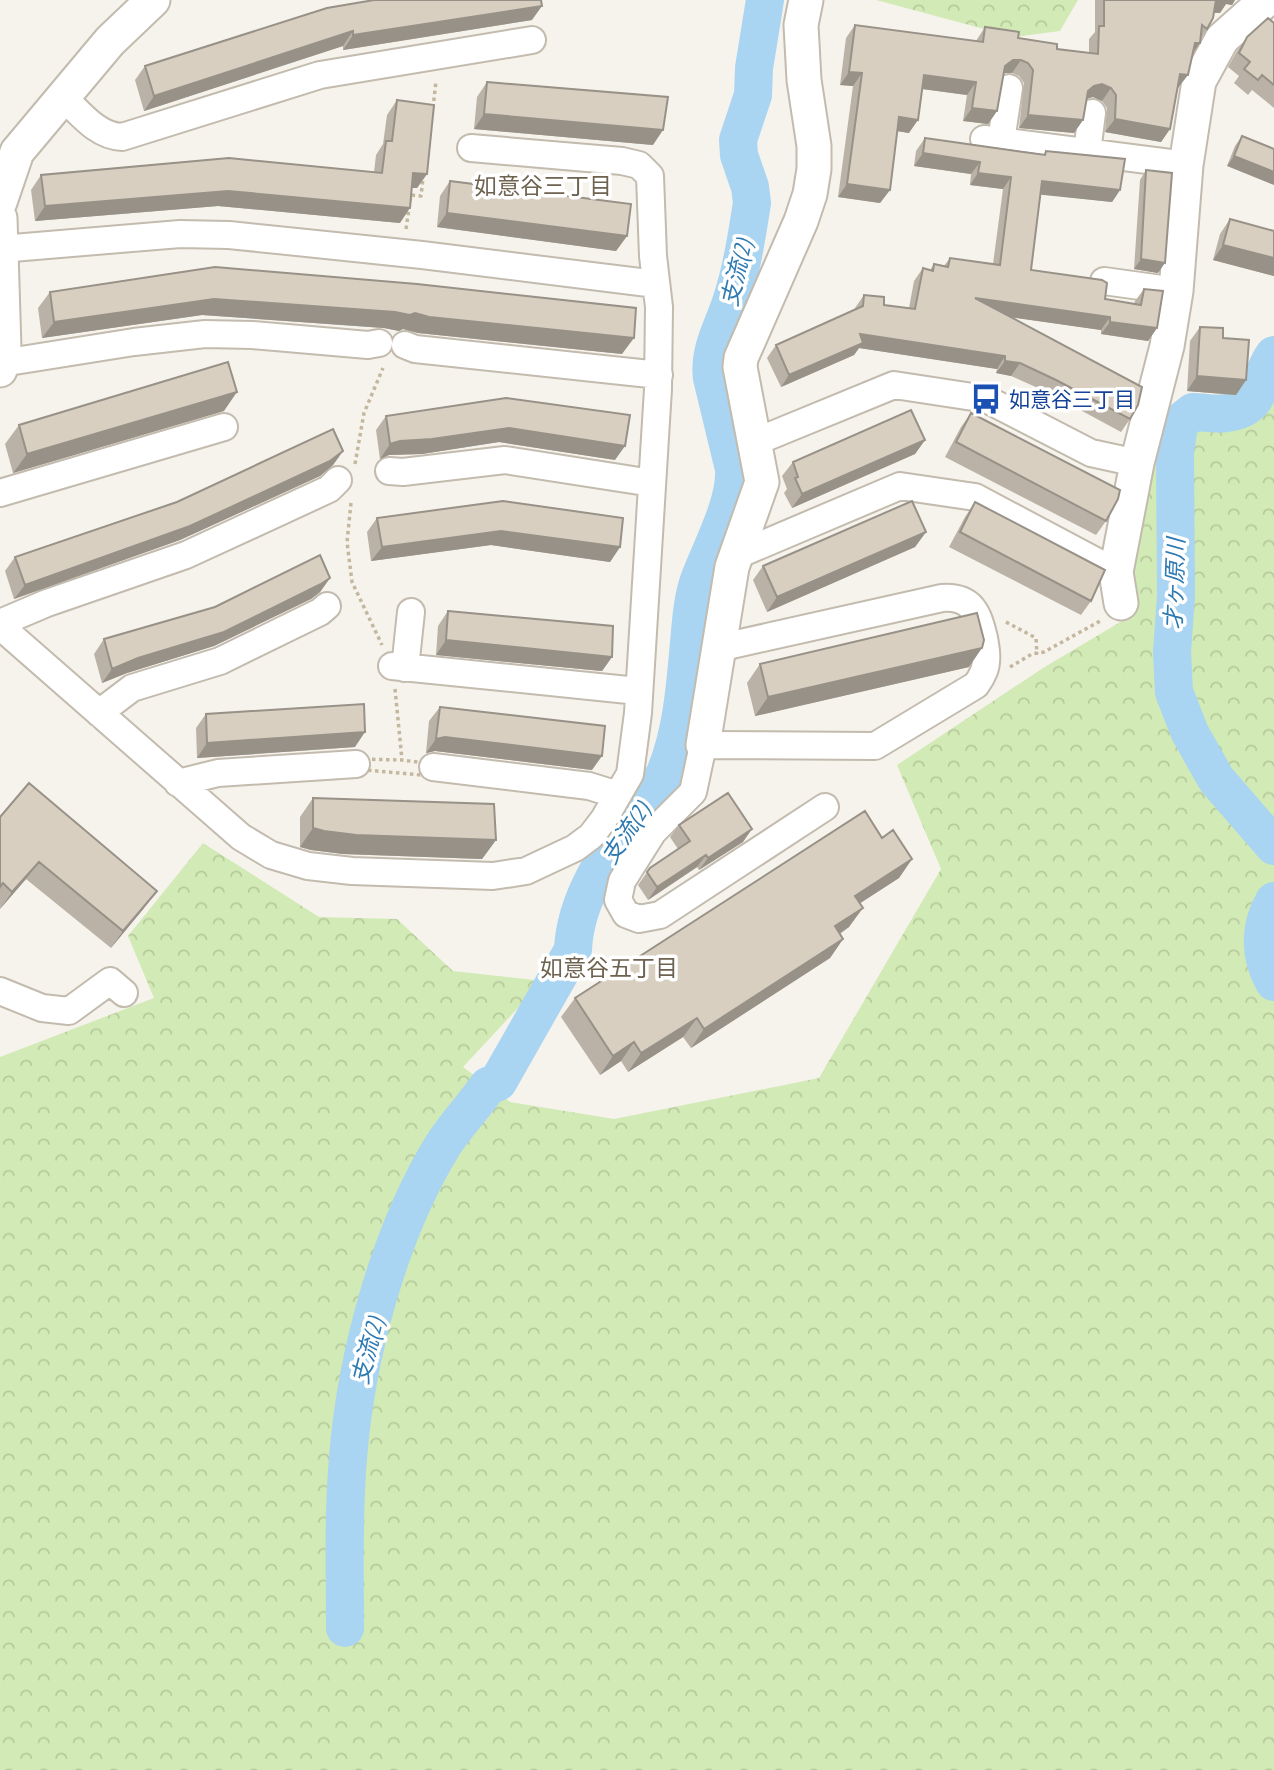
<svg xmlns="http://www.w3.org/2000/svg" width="1274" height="1770" font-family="'PT Sans Narrow','Noto Sans JP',sans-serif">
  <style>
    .forest { fill: url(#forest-crowns) }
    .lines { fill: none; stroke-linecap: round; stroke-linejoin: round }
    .river { stroke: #a9d4f2; stroke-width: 38 }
    .minor-casing { stroke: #c2bbae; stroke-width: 30 }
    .tertiary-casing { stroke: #c2bbae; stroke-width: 37 }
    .path { stroke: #c4b79f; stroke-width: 3.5; stroke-dasharray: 3.5 3.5; stroke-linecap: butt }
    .minor { stroke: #fff; stroke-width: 26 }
    .tertiary { stroke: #fff; stroke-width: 33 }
    .wall { fill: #bab2a6 }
    .shaded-wall { fill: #979187 }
    .building { fill: #d8cfc1; stroke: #979187; stroke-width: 2 }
    .labels { text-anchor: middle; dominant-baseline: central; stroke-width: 7; stroke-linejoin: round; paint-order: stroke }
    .transit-label { font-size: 21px; fill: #164399; stroke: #fff; text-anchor: start }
    .neighbourhood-label { font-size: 23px; fill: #6e6250; stroke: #fff }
    .water-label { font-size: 23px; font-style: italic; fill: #2e7ab2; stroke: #fff }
  </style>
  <defs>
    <pattern id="forest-crowns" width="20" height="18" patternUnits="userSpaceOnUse" patternTransform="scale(1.75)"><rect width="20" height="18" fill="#d2eab5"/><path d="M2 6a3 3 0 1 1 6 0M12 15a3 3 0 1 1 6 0" fill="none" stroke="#b6ca9c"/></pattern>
  </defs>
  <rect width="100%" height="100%" fill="#f6f3ec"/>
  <path class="forest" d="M876,0h202l-18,31 -46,6z
    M1274,365v1405h-1274v-713l154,-59 -26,-62 75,-93 116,74 78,2 56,52 90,10 -80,86 47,35 104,17 205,-41 122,-209 -44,-104 146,-97 79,-47 14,-16 -9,-36 27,-135c18,4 28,1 42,-10l20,2 43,-11z"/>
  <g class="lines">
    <path class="river" d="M1274,355c-19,26 -9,54 -48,58 -11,2 -22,-1 -33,-1l-14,11 -4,30 1,143 -4,56 2,40 16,41 26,46 58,67
      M1274,901c-15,26 -15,54 0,81
      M345,1628c0,-56 -2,-113 3,-170 8,-102 41,-225 95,-313 13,-20 31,-39 45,-59l10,-4 75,-132c2,-55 39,-103 70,-147 7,-9 17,-19 22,-30 17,-41 20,-86 24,-130 2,-21 3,-43 10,-63 12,-32 37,-77 35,-111l-22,-91c-4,-26 10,-49 18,-73 11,-31 17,-70 22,-102l-2,-16 -11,-32 -1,-15 15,-45 1,-27 11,-68"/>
    <g class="minor-casing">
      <path id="minor" d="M63,97c17,16 34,39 59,40l198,-62 212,-35
        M984,139l202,26
        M1001,141l8,-53
        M1087,152l5,-39
        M0,249l180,-15 49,1 193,20 234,29
        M1104,281l72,10
        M405,345l10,4 244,26
        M2,363l132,-21 71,-8 47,1 116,10 11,-2
        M755,442l139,-57 92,14 105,54 46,10
        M389,471l14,1 102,-12 147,23
        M0,493l224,-66
        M735,556l165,-70 75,11 141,75
        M0,623l47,-20 139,-48 143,-66 9,-9
        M0,626l241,211 30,18 37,11 44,5 141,5 33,-5 49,-23 16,-12 13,-17 26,-45 8,-61 20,-324 1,-82 -6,-51 -3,-80 -11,-11 -17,-4 -151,-13
        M718,648l224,-50c30,-2 36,15 42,40 2,11 4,22 0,33 -2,5 -5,10 -8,14l-101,61 -172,-1 -10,47 -40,40 -31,49 -4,19 8,14 13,5 21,-4 165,-108
        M392,666l246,25
        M405,668l6,-56
        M99,713l33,-25 88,-27 100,-49 7,-6
        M433,767l156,19 29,9
        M178,783l40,-10 138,-9
        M0,991l42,17 27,3 41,-30 14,12"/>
    </g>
    <g class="tertiary-casing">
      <path id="tertiary" d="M0,202l17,-50 93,-111 43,-41
        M0,218l4,131 -4,21
        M1121,603l-5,-31 21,-109 30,-117 9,-55 10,-126 13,-84 23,-42 44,-39
        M703,745l29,-178 30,-85 -22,-115 1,-9 60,-137 9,-27 4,-25v-23l-10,-66 -3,-55 5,-25"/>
    </g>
    <path class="path" d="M433,108l3,-27
      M406,229l5,-34 10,1 2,-18
      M355,464l9,-51 19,-45
      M351,503l-4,39 5,40 30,63
      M1006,622l30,16 1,16
      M1010,667l22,-13 12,-2 58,-32
      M395,689l7,71
      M358,759l44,1 30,4v12l-77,-7z"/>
    <use href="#minor" class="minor"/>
    <use href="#tertiary" class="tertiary"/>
  </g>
  <path class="wall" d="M1095,0h140l-3,5 -6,-1 -6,9h-6l-7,16 -15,25 -14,34h-1l-7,41 -9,13 -56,-10 2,-24 -5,-7 -9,-4 -6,2 -4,21 -9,13 -55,-5 5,-45 -5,-7 -7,-3h-8l-7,38 -9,13 -25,-3 4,-26 -45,-6 -13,44 -12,-2 -7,59 -10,13 -42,-6 15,-111 -13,-1 6,-47 9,-13 121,16 9,-14 33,11 39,11 32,4v-14l6,-7z
    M327,8l205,12 -189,30v-4l-199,65 -9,-31 10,-14z
    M1274,23v85l-22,-18 -4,5 -14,-12 5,-7 -11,-9 9,-16 10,-14z
    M487,82l166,63 -179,-16 3,-32z
    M397,100l30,74 -10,14h-5l-12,35 -182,-17 -183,15 -4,-31 10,-15 333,-3 2,-17 7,-11 4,-29z
    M1242,136l32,13 -47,17 8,-20z
    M925,138l119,16 2,-3 74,39 -8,12 -71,-8 -10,76 74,29 29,5 1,-3 9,-12 13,39 -9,13 -47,-7v-4l-91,-13 120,102 -9,13 -74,-40 -36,-16 -15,-3 1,-4 -138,-21 -5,7 -73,32 -14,-29 9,-13 79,-35v-2l9,-13 20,10 25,3 5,-27 9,-13 7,2 4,-6 10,2 6,-8 43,6 10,-75 -33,-4 1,-11 -57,-8 2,-15z
    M1146,170l12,103 -24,-4 6,-89z
    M450,181l177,55 -11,15 -179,-24 3,-31z
    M1230,219l44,12v45l-61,-16 7,-26z
    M215,267l407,87 -204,-21 -15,-4 -4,2 -15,-3 -182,-13 -160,23 -4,-30 12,-16z
    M1200,327l23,11 23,42 -10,15 -49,-4 3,-50z
    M224,411l-211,62 -8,-29 14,-19z
    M971,413l135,108 -10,14 -151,-78 16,-30z
    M386,416l229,44 -116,-18 -77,12 -33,1 -9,4 -4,-29z
    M925,440l-10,14 -123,54 -8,-15 3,-4 -5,-13 11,-14z
    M343,451l-10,14 -13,11 -140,64 -166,59 -9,-28 10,-14z
    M975,502l116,99 -10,14 -132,-68 16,-30z
    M377,518l243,29 -10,15 -119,-17 -120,16 -4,-29z
    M926,532l-11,15 -148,65 -14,-32 10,-14z
    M330,578l-10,14 -9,7 -97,47 -87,27 -25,10 -8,-29 10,-15z
    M448,611l164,46 -10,14 -166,-16 2,-29z
    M760,664l209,3 -214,49 -8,-33z
    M440,707l152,63 -157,-19 -9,2 3,-32z
    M206,714l149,33 -158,11 -1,-30z
    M313,798l183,42 -14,19 -139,-5 -32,-4 -11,-3v-30z
    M0,817l144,91 -33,40 -85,-69 -26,30z
    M679,825l64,17 -44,28 -2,-3 -49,33 -10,-15 12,-17 28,-19 -8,-12z
    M882,838l30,21 -13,19 -39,25 -11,24 -9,7 3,5 -13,19 -139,90 -8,-11 -55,35 -7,-11 -21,14 -39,-58 14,-19z"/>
  <path class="shaded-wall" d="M1215,0h20l-3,5 -6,-1 -6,9 -13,-1z
    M542,6l-10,14 -189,30 10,-15z
    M353,31l-10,15 -199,65 10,-15z
    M1195,43h5l-9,13z
    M1013,60h8l-9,13h-8l1,-7z
    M849,72l13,1 -9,13 -13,-1z
    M1180,74l8,1 -10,13 -7,-1z
    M924,75l52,7 -9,13 -52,-7z
    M1102,84l9,4 -9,13 -9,-4 -8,2 3,-8 6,-5z
    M972,108l25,3 -9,13 -25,-3z
    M484,114l179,16 -10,15 -179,-16z
    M1028,115l55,5 -9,13 -55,-5z
    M899,117l19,3 -9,13 -19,-3z
    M1115,119l55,10 -9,13 -56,-10z
    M923,153l57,9 -9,12 -57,-8z
    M1234,156l40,16v13l-47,-19z
    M413,173l14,1 -10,14h-14z
    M978,173l33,4 -8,12 -33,-4z
    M1042,181l78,9 -8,12 -78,-8z
    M847,184l43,6 -10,13 -42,-6z
    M228,191l182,17 -10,15 -182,-17 -183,15 10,-15z
    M447,213l180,23 -11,15 -179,-24z
    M1223,245l51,13v18l-61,-16z
    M1141,259l24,4 -7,10 -24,-4z
    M975,298l135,19 -9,13 -135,-19z
    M214,299l201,14 219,25 -12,16 -204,-21 -15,-4 -4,2 -15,-3 -182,-13 -160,23 12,-16z
    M1110,322l47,6 -9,13 -47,-7z
    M860,334l145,22 -8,13 -138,-21 -5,7 -73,32 8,-12z
    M1005,361l15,2 -9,13 -15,-3z
    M1197,376l49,4 -10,15 -49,-4z
    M237,392l-13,19 -211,62 14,-19z
    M509,428l116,18 -10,14 -116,-18 -77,12 -33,1 -9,4 10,-15 10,-3z
    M925,440l-10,14 -123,54 10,-14z
    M343,451l-10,14 -13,11 -140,64 -166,59 11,-14z
    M501,531l119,16 -10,15 -119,-17 -120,16 11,-14z
    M926,532l-11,15 -148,65 10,-15z
    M330,578l-10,14 -9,7 -97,47 -87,27 -25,10 10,-14z
    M446,640l166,17 -10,14 -166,-16z
    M982,648l-13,19 -214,49 13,-19z
    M365,732l-10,15 -158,11 10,-15z
    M445,737l157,19 -10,14 -157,-19 -9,2 10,-14z
    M313,828l183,12 -14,19 -139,-5 -32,-4 -11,-3z
    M752,829l-9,13 -44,28 9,-12z
    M706,855l-9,12 -49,33 9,-13z
    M912,859l-13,19 -57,37 13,-19z
    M39,862l-13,17 -26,30 12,-17z
    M157,891l-13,17 -33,40 12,-17z
    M863,908l-14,19 -27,18 13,-19z
    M843,939l-13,19 -139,90 13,-19z
    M697,1018l-14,19 -55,35 13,-19z
    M634,1042l-13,19 -21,14 13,-19z"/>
  <path class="building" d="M374,0h167l1,6 -189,29v-4l-199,65 -9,-30 182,-58z
    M1104,0h112l-3,18 -6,11 -5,-4 -2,18h-5l-7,32 -8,-1 -10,55 -55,-10 1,-24 -5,-7 -9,-4 -8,2 -6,5 -5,29 -55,-5 5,-45 -5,-7 -7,-3h-8l-8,6 -8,45 -25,-3 4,-26 -52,-7 -6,45 -19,-3 -9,73 -43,-6 15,-111 -13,-1 6,-47 128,17 2,-15 34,5 -1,6 39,6v5l41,5 1,-28h5z
    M1268,18l6,5v62l-12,-10 -4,5 -14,-11 6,-7 -11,-9 8,-16z
    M487,82l181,15 -5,33 -179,-16z
    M397,100l37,5 -7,69 -14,-1 -3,35 -182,-17 -183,15 -4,-31 188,-17 153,15 4,-32h6z
    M1242,136l32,13v23l-40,-16z
    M925,138l120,17 1,-4 79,8 -5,31 -78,-9 -11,89 71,10 5,3 -2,16 36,6 3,-16 19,2 -6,37 -47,-6v-5l-135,-19 167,89 -4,18 -8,14 -74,-39 -36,-17 -15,-2v-5l-145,-22 3,9 -74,32 -13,-30 87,-39 1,-11 20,2v8l31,4 8,-41 10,3 1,-7 14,3 2,-9 50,7 11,-88 -33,-4 2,-11 -57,-9z
    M1146,170l26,3 -7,90 -24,-4z
    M450,181l181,23 -4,32 -180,-23z
    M1230,219l44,12v27l-51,-13z
    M215,267l202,17 219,24 -2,30 -205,-21 -14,-4 -5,2 -15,-3 -181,-13 -160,23 -4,-30z
    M1200,327l23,1v10l26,2 -3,40 -49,-4z
    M228,362l9,30 -210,62 -8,-29z
    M506,398l124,17 -5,31 -116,-18 -77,11 -32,2 -10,3 -4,-28z
    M911,410l14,30 -123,54 -7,-16 3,-1 -5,-15z
    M971,413l149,77 -2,9 -12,22 -150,-79z
    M333,429l10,22 -13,10 -140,65 -165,59 -10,-28 162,-55z
    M503,501l120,17 -3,29 -119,-16 -119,16 -5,-29z
    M912,501l14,31 -149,65 -14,-31z
    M975,502l130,68 -14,31 -131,-69z
    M320,555l10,23 -9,6 -97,48 -86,26 -26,11 -8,-30 111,-32z
    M448,611l165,15 -1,31 -166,-17z
    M977,613l7,27 -2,8 -214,49 -8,-33z
    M364,704l1,28 -158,11 -1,-29z
    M440,707l165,19 -3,30 -157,-19 -9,2z
    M29,783l128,108 -34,40 -84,-69 -27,30 -9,-9 -3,4v-70z
    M728,793l24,36 -44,29 -2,-3 -49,32 -10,-15 3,-4 40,-27 -11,-16z
    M313,798l181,6 2,36 -140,-5 -32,-4 -11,-3z
    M865,811l17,27 11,-8 19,29 -57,37 8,12 -28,18 8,13 -139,90 -7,-11 -56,35 -7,-11 -21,14 -38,-58z"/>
  <defs>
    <g id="bus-bare" transform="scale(2.415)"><path d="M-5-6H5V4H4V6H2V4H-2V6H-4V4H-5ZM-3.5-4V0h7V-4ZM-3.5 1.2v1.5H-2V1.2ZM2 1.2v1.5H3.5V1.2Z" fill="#1a4fb4" stroke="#fff" stroke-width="2.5" paint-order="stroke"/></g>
  </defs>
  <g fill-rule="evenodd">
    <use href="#bus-bare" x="986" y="399"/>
  </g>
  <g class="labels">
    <g class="transit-label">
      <text x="1009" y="399">如意谷三丁目</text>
    </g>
    <g class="neighbourhood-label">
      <text x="543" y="185">如意谷三丁目</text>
      <text x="609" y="967">如意谷五丁目</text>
    </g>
    <g class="water-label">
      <text transform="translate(736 273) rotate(-77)">支流(2)</text>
      <text transform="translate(1174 584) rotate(-88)">才ヶ原川</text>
      <text transform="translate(625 833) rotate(-57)">支流(2)</text>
      <text transform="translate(367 1351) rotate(-76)">支流(2)</text>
    </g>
  </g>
</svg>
